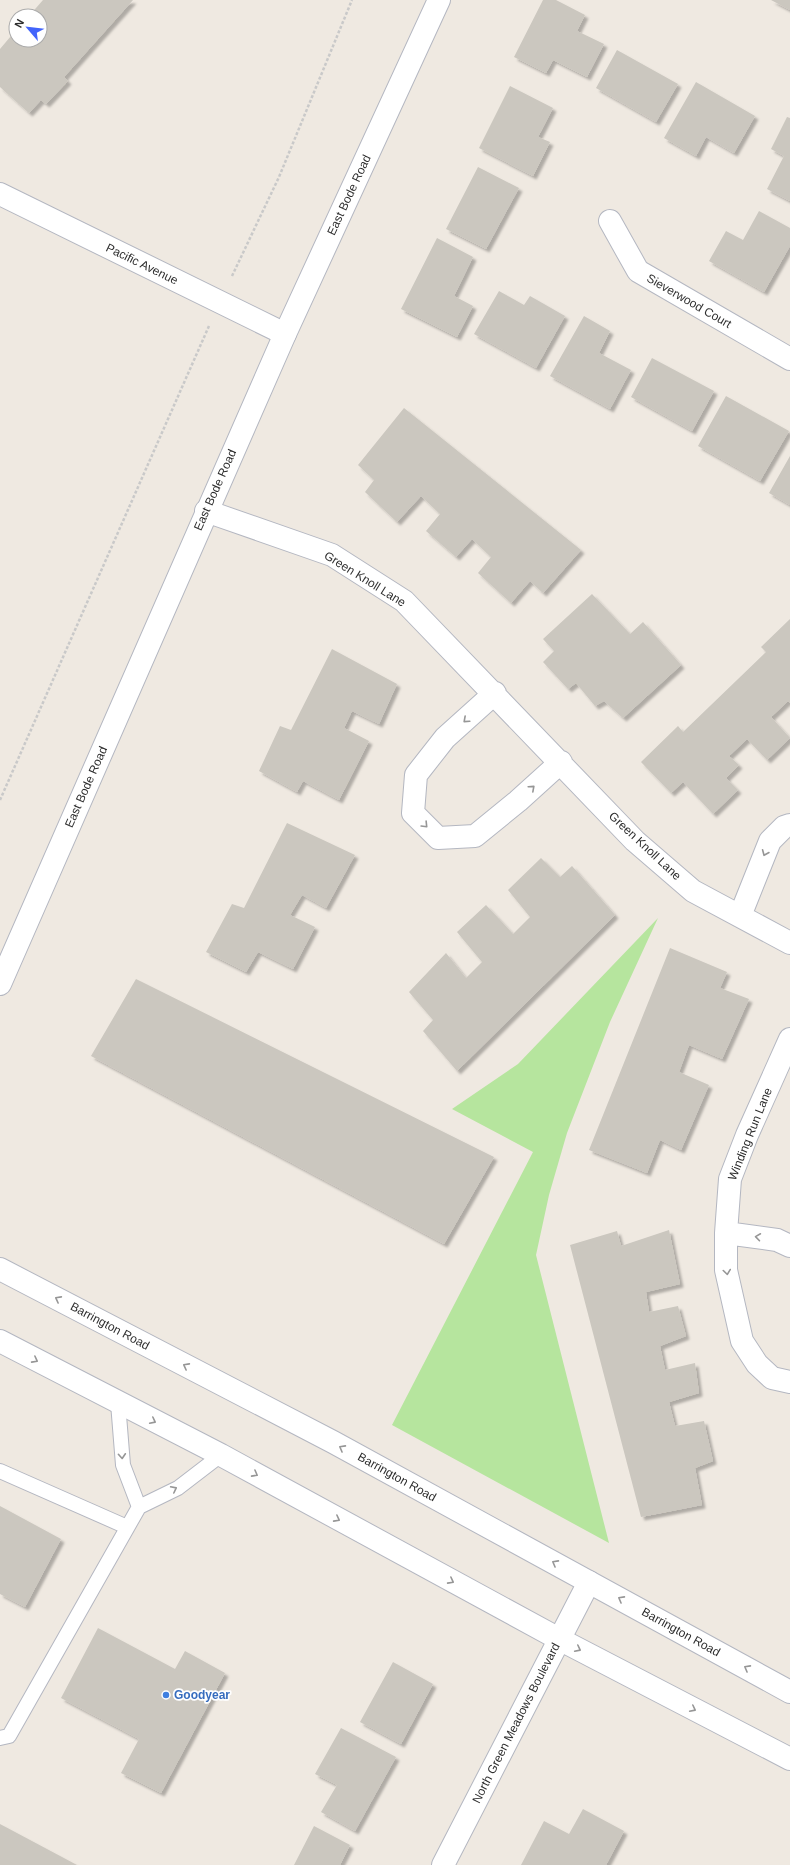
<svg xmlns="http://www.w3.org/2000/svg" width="790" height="1865" font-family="Arial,sans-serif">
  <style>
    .green { fill: #b6e59e }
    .building { fill: #cbc7bf; filter: url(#shadow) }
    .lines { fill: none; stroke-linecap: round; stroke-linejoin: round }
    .lane-casing { stroke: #b4b7c1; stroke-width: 16 }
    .street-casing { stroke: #b4b7c1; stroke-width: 24 }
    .secondary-casing { stroke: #b4b7c1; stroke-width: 24 }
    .path { stroke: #c9c9c9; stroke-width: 2.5; stroke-dasharray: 3 2; stroke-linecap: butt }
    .lane { stroke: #fff; stroke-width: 14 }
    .street { stroke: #fff; stroke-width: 22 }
    .secondary { stroke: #fff; stroke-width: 22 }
    .oneway { stroke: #969696 }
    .shop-dot { fill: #3f7fe0; stroke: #fff; stroke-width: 1.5 }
    .labels { text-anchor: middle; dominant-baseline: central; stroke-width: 3.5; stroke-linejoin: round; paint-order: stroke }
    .street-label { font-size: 12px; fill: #2e2e2e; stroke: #fff }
    .shop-label { font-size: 12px; font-weight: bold; fill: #366cbe; stroke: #fff; text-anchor: start }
  </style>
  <defs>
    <filter id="shadow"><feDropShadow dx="3.5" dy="3.5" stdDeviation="1" flood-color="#0004"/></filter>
  </defs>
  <rect width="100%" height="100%" fill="#efe9e1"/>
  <path class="green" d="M658,918l-48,104 -43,111 -18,62 -13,60 73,288 -217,-118 141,-273 -81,-43 66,-45z"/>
  <path class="building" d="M43,0h90l-69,77 4,4 -22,23 -5,-4 -12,13 -29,-26v-38l16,-19v10h24v-24h-11z
    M543,0h13l29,15 -8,16 27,13 -17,33 -34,-17 -7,13 -32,-16z
    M771,0h19v10z
    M617,50l61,34 -22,38 -60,-34z
    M696,82l59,34 -21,37 -28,-16 -10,19 -32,-18z
    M510,86l43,22 -15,29 12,5 -17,34 -54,-28z
    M787,117l3,1v83l-23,-12 17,-33 -13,-7z
    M478,167l41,21 -33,61 -40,-20z
    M759,211l31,17v18l-26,46 -55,-31 17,-30 17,9z
    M437,238l36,19 -19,39 19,10 -16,31 -56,-28z
    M499,291l25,14 6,-9 35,20 -29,52 -62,-34z
    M584,316l26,15 -11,22 32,17 -21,39 -60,-33z
    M652,358l62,33 -22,40 -61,-34z
    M726,396l63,35 -29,50 -62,-35z
    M404,408l177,142 -38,43 -13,-12 -19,22 -33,-30 13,-16 -19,-18 -16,18 -30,-26 14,-17 -19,-18 -24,26 -32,-30 9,-12 -16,-15z
    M790,456v49l-21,-12z
    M592,594l38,40 13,-12 38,43 -58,53 -19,-17 -9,5 -19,-23 -8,6 -25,-27 11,-11 -11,-12z
    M790,619v84l-2,-2 -17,16 19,21 -23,22 -20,-21 -18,17 10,9 -13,13 12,12 -25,24 -30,-32 -12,11 -30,-31 37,-36 5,6 83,-80 -5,-5z
    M332,649l65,35 -18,40 -27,-13 -8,17 25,13 -30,59 -36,-19 -6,11 -38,-21 21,-45 11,4z
    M287,823l68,32 -29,53 -24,-13 -12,20 25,12 -22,42 -35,-17 -12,20 -40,-20 26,-48 12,4z
    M541,858l19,19 12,-11 43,49 -158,156 -34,-40 10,-11 -24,-28 37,-39 20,25 16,-16 -25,-30 29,-27 27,29 17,-17 -22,-27z
    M670,948l57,24 -7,16 29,11 -27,60 -33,-14 -10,27 30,13 -28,65 -21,-10 -13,33 -58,-23z
    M136,979l358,178 -50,87 -353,-188z
    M669,1230l11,54 -34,8 3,20 29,-6 8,30 -26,10 5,24 30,-7 4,30 -30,9 6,24 29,-5 9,40 -18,7 7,37 -61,12 -71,-272 47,-14 4,15z
    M0,1506l61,33 -36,68 -25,-13z
    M98,1628l77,41 10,-18 40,22 -64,120 -40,-20 18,-34 -78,-41z
    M393,1662l40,22 -32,60 -41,-22z
    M341,1728l55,29 -41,74 -34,-19 16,-27 -22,-11z
    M583,1809l41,22 -18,34h-85l23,-44 25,13z
    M0,1824l77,41h-77z
    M314,1826l36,19 -10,20h-46z"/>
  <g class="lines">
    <g class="lane-casing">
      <path id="lane" d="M118,1403l5,62 16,42
        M0,1471l127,56
        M0,1738l9,-2 130,-229 39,-19 43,-33"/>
    </g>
    <g class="street-casing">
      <path id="street" d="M0,194l285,140
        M610,221l28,50 152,88
        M206,511l126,44 72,46 231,240 58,50 97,52
        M495,693l-50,45 -29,37 -3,38 25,25 37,-2 43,-35 43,-39
        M740,916l30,-75 14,-14 6,-2
        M790,1039l-43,96 -17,44 -4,54v37l16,71 15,23 15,14 18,4
        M726,1233l51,7 13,6
        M443,1865l146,-283"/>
    </g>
    <g class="secondary-casing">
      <path id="secondary" d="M0,984l285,-650 154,-334
        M0,1269l333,173 457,250
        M0,1341l221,114 338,184 231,120"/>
    </g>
    <path class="path" d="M232,276l47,-99 73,-177
      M0,800l209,-474"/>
    <use href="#lane" class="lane"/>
    <use href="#street" class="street"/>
    <use href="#secondary" class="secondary"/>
  </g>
  <defs><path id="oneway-chevron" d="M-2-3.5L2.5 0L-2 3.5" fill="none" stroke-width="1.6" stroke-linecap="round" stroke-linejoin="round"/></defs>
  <g class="oneway">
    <use href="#oneway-chevron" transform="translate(466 720) rotate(138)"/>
    <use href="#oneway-chevron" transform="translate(532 788) rotate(-42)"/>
    <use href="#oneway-chevron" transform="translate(425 825) rotate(46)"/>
    <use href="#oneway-chevron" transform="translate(765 853) rotate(113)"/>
    <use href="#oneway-chevron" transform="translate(758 1237) rotate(-172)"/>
    <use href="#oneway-chevron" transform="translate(727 1272) rotate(82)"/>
    <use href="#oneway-chevron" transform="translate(58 1299) rotate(-152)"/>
    <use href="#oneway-chevron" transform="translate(35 1360) rotate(28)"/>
    <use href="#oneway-chevron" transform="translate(186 1366) rotate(-152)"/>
    <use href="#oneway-chevron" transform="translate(153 1421) rotate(27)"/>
    <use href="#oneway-chevron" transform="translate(342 1448) rotate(-151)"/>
    <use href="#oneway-chevron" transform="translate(122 1456) rotate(86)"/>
    <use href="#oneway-chevron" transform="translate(255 1474) rotate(29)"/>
    <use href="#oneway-chevron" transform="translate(174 1489) rotate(-27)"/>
    <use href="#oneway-chevron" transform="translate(337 1519) rotate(28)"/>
    <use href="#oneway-chevron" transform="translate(555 1563) rotate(-151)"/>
    <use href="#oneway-chevron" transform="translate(451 1581) rotate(28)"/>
    <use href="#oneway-chevron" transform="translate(621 1599) rotate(-151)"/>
    <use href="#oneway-chevron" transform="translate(578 1649) rotate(27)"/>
    <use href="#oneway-chevron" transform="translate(747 1668) rotate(-151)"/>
    <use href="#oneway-chevron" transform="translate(693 1709) rotate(27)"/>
  </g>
  <circle class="shop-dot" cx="166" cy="1695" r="4"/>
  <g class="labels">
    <g class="street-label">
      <text transform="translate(349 195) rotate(-65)">East Bode Road</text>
      <text transform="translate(142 264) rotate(26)">Pacific Avenue</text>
      <text transform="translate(689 301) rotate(30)">Sieverwood Court</text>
      <text transform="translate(215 490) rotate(-66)">East Bode Road</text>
      <text transform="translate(365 579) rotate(32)">Green Knoll Lane</text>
      <text transform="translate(86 787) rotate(-66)">East Bode Road</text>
      <text transform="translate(645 846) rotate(43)">Green Knoll Lane</text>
      <text transform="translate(750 1134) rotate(-68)">Winding Run Lane</text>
      <text transform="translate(110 1326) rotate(28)">Barrington Road</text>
      <text transform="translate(397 1477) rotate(29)">Barrington Road</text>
      <text transform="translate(681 1632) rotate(29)">Barrington Road</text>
      <text transform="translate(516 1723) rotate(-63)">North Green Meadows Boulevard</text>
    </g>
    <g class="shop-label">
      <text x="174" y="1695">Goodyear</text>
    </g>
  </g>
  <g transform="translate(28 28) rotate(298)"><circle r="19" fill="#ffffff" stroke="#ababab"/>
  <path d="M0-3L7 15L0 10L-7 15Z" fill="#4264fb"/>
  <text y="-6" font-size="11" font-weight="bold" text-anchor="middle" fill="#2e2e2e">N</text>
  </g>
</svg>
